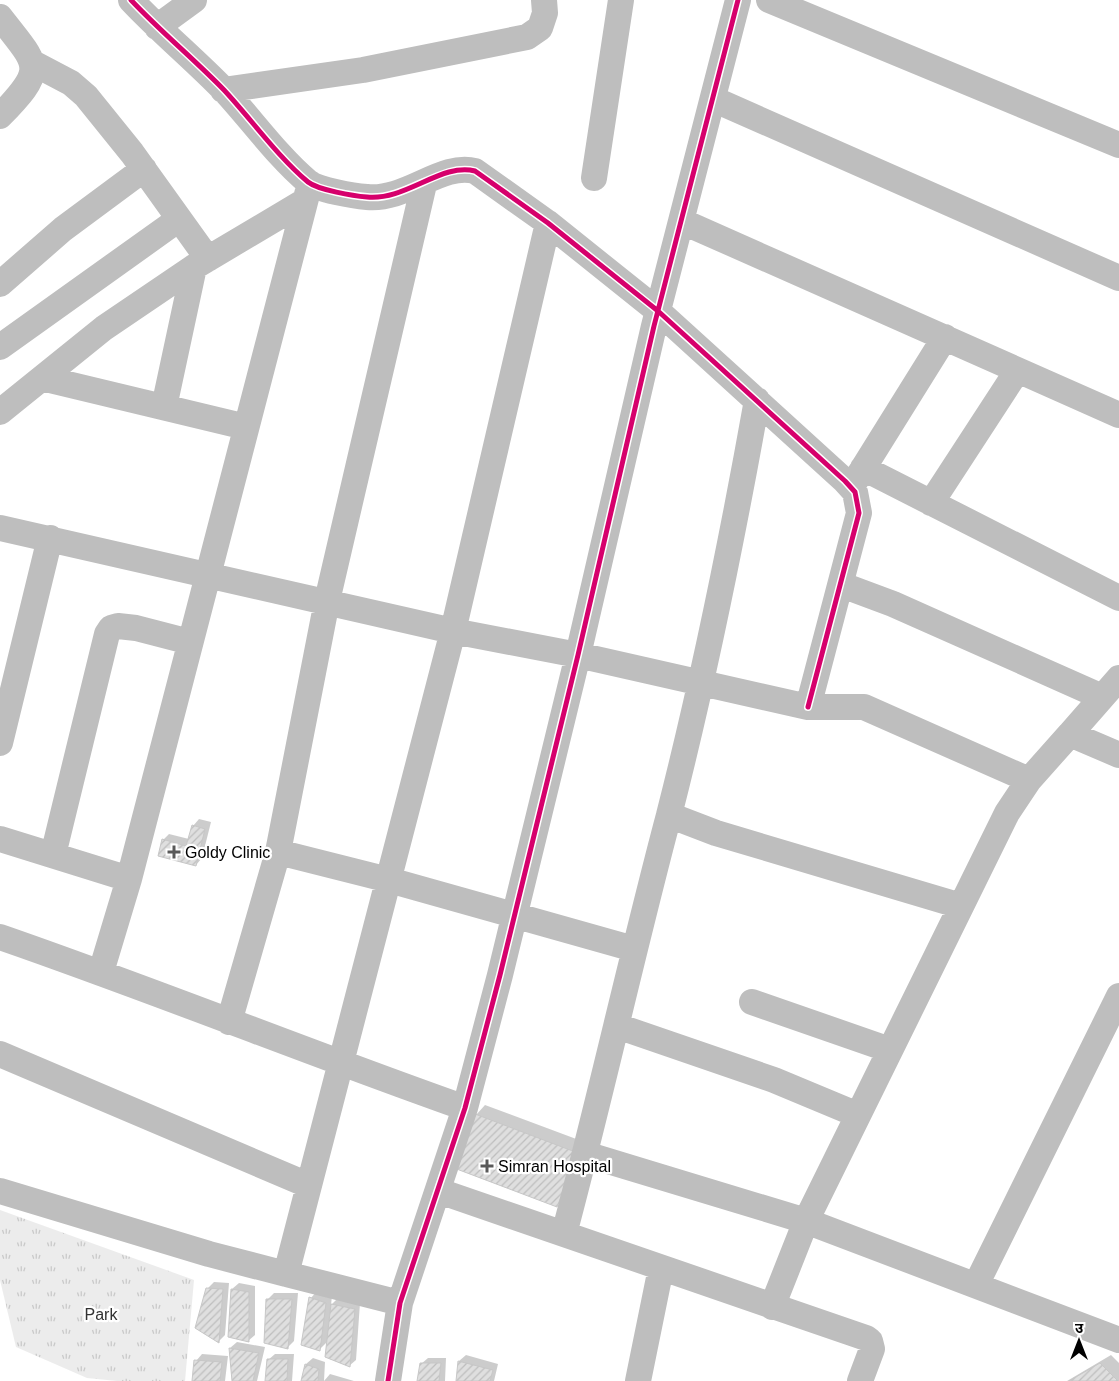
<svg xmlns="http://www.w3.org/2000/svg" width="1119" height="1381" font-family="Helvetica,'Noto Sans Devanagari',sans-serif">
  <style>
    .grass { fill: url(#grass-tufts) }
    .shadow { fill: #0003 }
    .building { fill: url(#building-hatch); stroke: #c7c7c7 }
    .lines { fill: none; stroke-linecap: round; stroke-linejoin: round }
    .street { stroke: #bebebe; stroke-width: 26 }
    .cycleway-casing { stroke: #fff; stroke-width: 8 }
    .cycleway { stroke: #d6006c; stroke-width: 5 }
    .poi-dot { fill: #595959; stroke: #fff; stroke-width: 2 }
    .labels { text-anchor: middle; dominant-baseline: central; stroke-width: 4.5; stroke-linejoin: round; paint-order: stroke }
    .poi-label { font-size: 16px; fill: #000; stroke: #fff; text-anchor: start }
    .park-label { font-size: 16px; fill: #333; stroke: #fff }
  </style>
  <defs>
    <pattern id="grass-tufts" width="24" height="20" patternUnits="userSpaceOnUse" patternTransform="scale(1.25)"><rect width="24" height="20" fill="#ececec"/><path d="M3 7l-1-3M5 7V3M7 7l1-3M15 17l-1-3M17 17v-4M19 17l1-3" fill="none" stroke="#c9c9c9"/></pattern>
    <pattern id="building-hatch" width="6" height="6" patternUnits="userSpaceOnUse" patternTransform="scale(1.25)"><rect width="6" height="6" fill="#dfdfdf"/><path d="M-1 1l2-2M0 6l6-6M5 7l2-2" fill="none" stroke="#bebebe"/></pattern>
  </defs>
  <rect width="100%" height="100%" fill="#fff"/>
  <path class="grass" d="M0,1210l194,70 -9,101h-68l-30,-3 -71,-31 -16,-67z"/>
  <path class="shadow" d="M199,819l12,3 -9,36 -6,7 -33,-25 6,-6 20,5 4,-13z
    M485,1105l102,38 -21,53 -9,10 -81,-91z
    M214,1282l15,1 -4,52 -6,6 -11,-53z
    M239,1283l16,3v49l-7,6 -18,-5 2,-47z
    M317,1291l15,5 -1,9 7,-7 22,5 -4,57 -7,6 -21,-25 -8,8 -9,-51z
    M274,1293h24l-4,48 -7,7 -19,-49z
    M237,1342l28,5 -8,34h-24l-3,-33z
    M202,1354l26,2 -3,25h-32l3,-20z
    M275,1354h19l-2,27h-26l2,-21z
    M466,1355l32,9 -4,17h-36l1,-20z
    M1111,1355l8,8v18h-52z
    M313,1358l12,4 -1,19 6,-7 24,7h-52l4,-17z
    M428,1358h18l-1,23h-27l3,-17z"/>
  <path class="building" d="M192,825l13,4 -9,37 -38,-10 4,-17 24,7z
    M475,1114l103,39 -21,54 -103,-39z
    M206,1288l17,1 -4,54 -24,-15z
    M231,1289l18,3v50l-21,-5z
    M309,1297l17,6 -6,48 -19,-6z
    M266,1299h26l-4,50 -24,-6z
    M331,1304l24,5 -5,58 -25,-10z
    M229,1348l30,5 -6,28h-21z
    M267,1359h21l-1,22h-22z
    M194,1360l28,2 -2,19h-28z
    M458,1361l35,9 -3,11h-34z
    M420,1363h21l-2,18h-22z
    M1100,1363l18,18h-49z
    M305,1364l14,5 -1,12h-17z"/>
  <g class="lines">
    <path class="street" d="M131,0c30,32 63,59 93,90 27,29 54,67 84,92 10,8 46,14 59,15 39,4 75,-35 108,-26l73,52 110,88 187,170 10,11 4,21 -51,194
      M769,0l350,145
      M0,17c38,49 48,50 0,99
      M157,27l37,-27
      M33,63l38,20 15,13 46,57 76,106
      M223,90l140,-20 164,-33 13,-9 5,-15 -1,-13
      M713,99l406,179
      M594,178l27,-178
      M681,221l438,194
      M0,284l63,-55 81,-60
      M0,347l179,-128
      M42,378l204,49
      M164,407l30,-140
      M0,412l104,-84 90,-61 111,-66
      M863,468l256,130
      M854,483l91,-146
      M931,503l86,-132
      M0,528l453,103 125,24 230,52h56l165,73
      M842,585l51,19 209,93
      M1119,678l-49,56 49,21
      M1070,734l-41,46 -22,33 -201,408 313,119
      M0,743l50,-205
      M669,815c35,-137 63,-275 88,-415
      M0,839l129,40
      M278,852l111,28 245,69
      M53,855l54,-221 4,-6 7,-2 18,2 54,14
      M0,937c156,54 309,116 465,171
      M101,972l28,-93 181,-696
      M752,1002l138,48
      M229,1022l49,-170 49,-251 97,-417
      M617,1026l157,54 84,35
      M0,1054l308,131
      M585,1154l221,67 -34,86
      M0,1191l209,63 77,20
      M439,1191l427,147 4,3 2,8 -12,32
      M564,1234c37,-139 68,-280 105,-419l47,18 245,73
      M976,1285l143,-289
      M400,1303l-114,-29 167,-643 95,-408
      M388,1381l12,-78 65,-195 35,-133 78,-320 76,-329 84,-326
      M638,1381l23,-113"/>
    <g class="cycleway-casing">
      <path id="cycleway" d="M131,0c30,32 63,59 93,90 27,29 54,67 84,92 10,8 46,14 59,15 39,4 75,-35 108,-26l73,52 110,88 187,170 10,11 4,21 -51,194
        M388,1381l12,-78 65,-195 35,-133 78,-320 76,-329 84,-326"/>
    </g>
    <use href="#cycleway" class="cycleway"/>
  </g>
  <g class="poi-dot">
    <path d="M171.5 844.5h5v5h5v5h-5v5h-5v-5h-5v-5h5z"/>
    <path d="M484.5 1158.5h5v5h5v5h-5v5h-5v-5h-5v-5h5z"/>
  </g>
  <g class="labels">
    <g class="poi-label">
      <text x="185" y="852">Goldy Clinic</text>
      <text x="498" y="1166">Simran Hospital</text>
    </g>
    <g class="park-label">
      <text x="101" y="1314">Park</text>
    </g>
  </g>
  <g transform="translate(1079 1341)" stroke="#ffffff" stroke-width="4" paint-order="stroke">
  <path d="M0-4L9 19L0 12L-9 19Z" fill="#000000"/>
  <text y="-8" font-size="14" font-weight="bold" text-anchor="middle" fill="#000000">उ</text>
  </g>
</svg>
